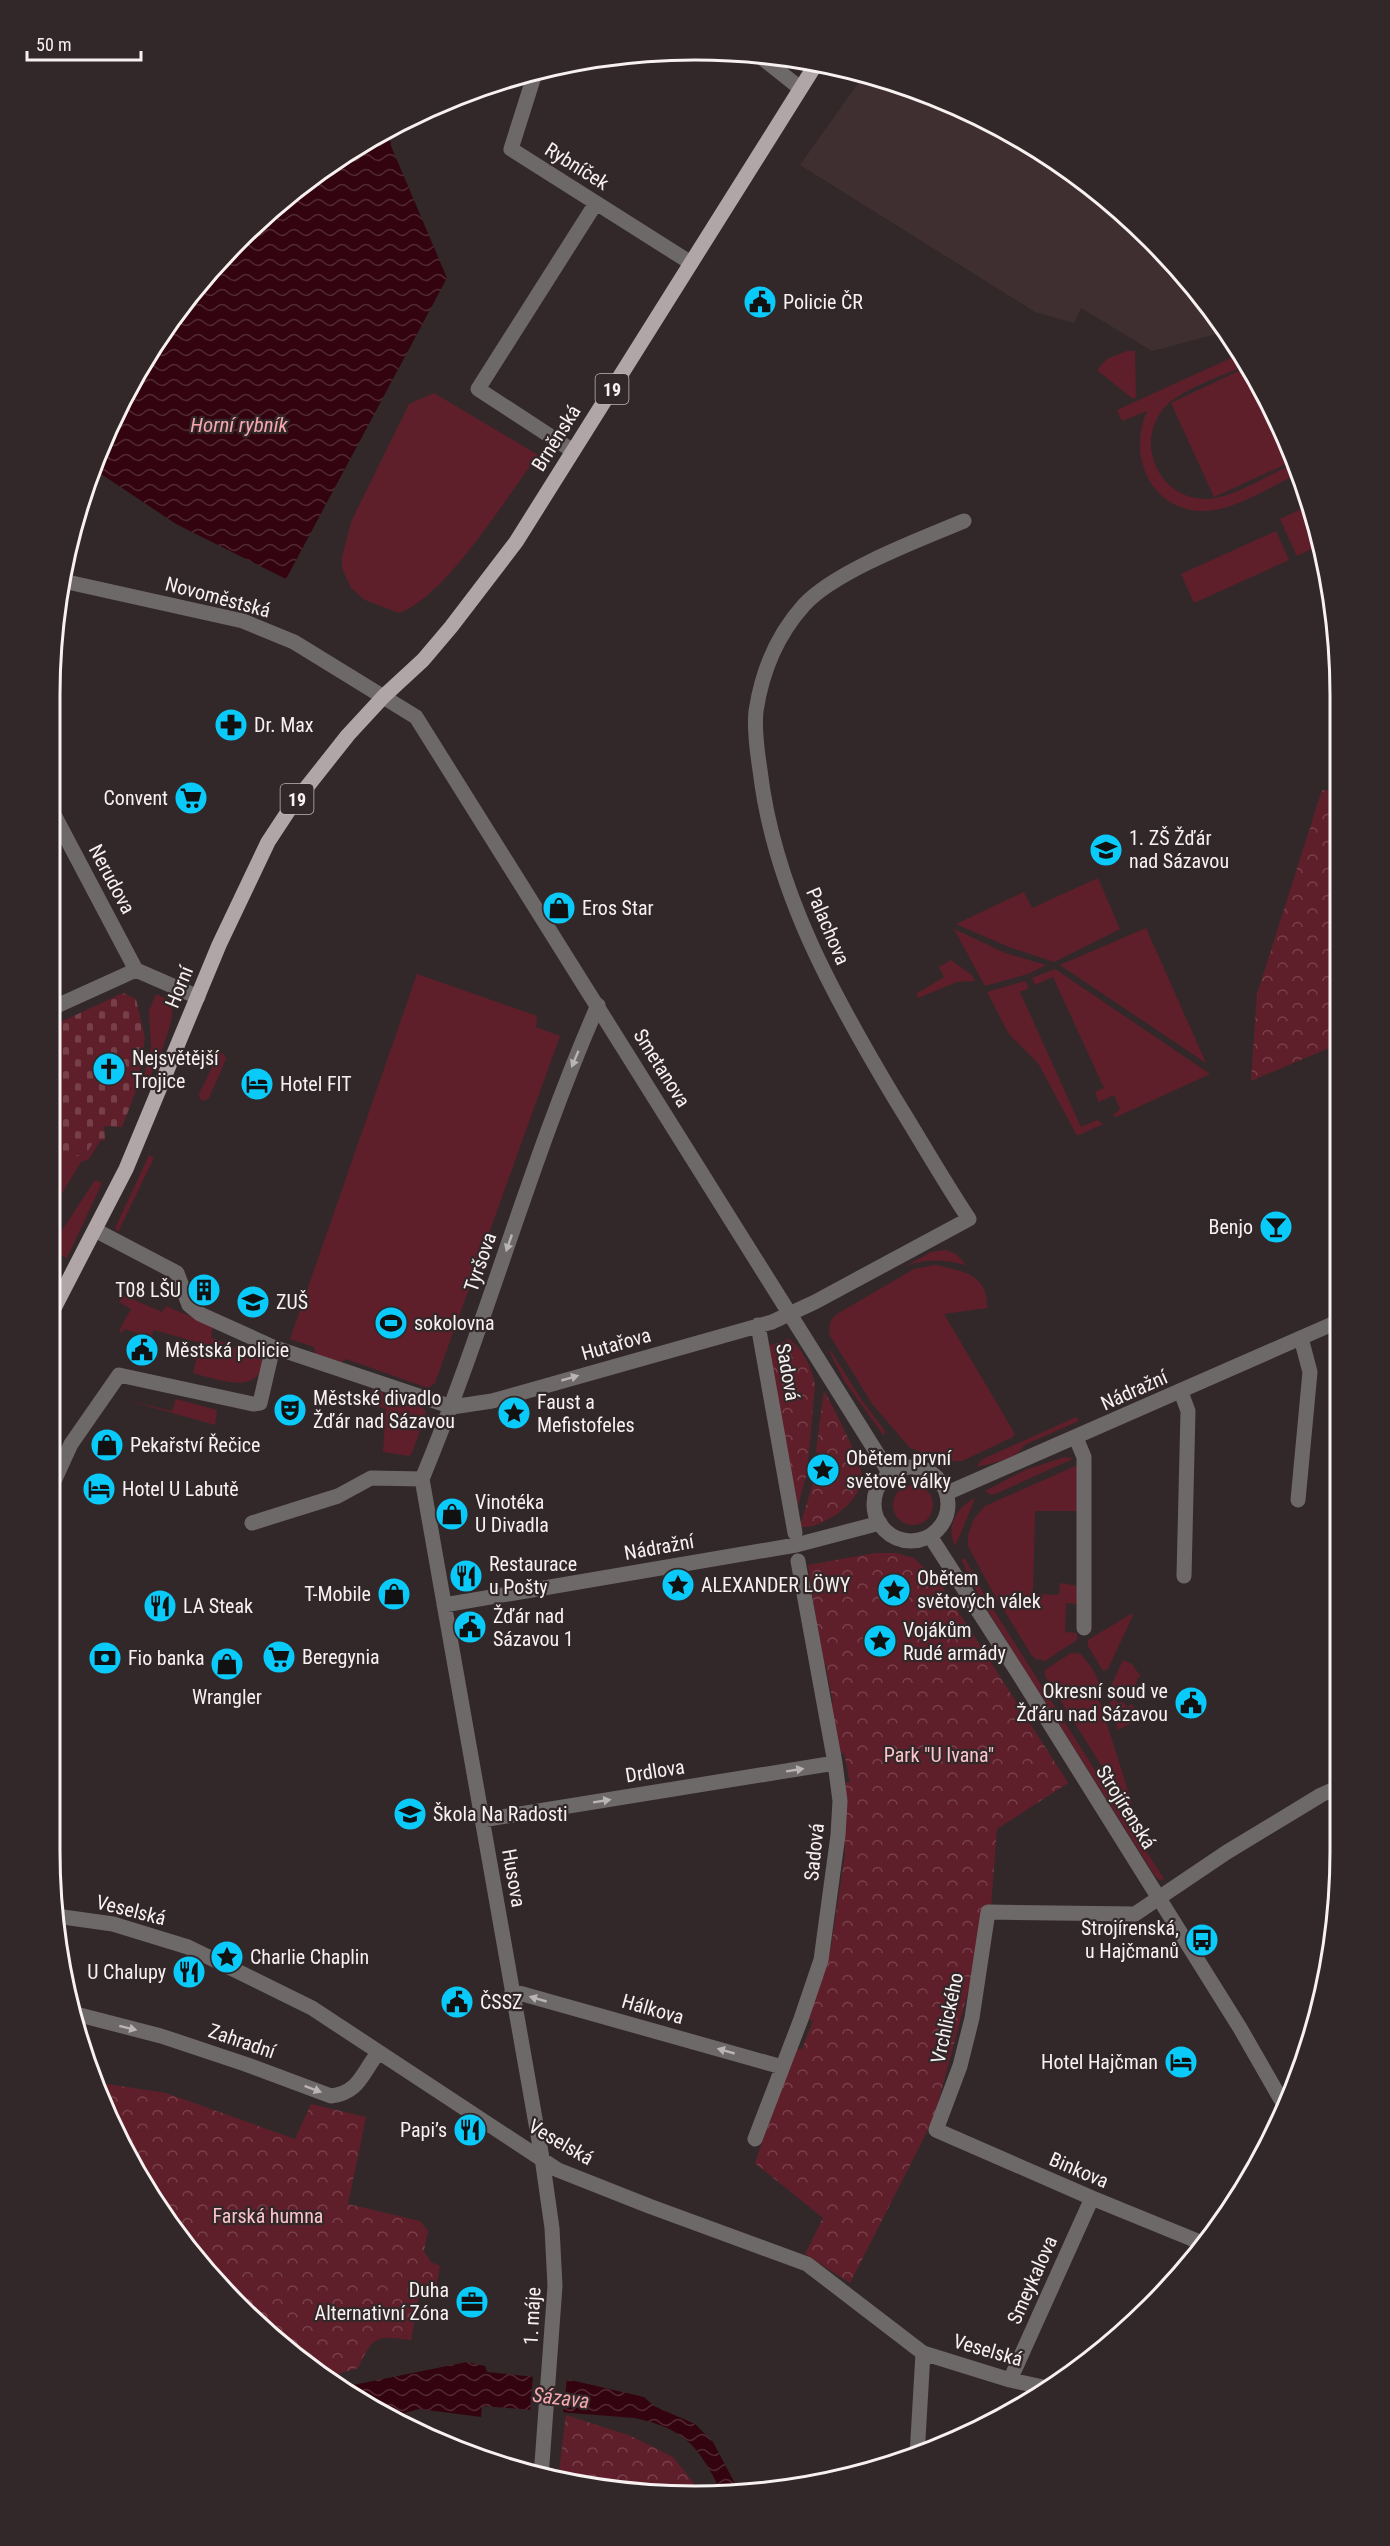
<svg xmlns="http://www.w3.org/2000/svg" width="1390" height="2546" font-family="'Roboto Condensed',sans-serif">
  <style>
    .built { fill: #402f30 }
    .grass { fill: #5f1f2a }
    .cemetery { fill: url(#cemetery-stones) }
    .park { fill: url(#park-crowns) }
    .water { fill: url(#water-waves) }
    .pier { fill: #322829 }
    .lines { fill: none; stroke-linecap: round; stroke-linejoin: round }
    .minor { stroke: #6e6969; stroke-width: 15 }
    .tertiary { stroke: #6e6969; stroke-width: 15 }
    .primary { stroke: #b1a6a7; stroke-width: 15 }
    .oneway { fill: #bab4b4 }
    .labels { text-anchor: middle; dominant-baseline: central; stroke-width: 4.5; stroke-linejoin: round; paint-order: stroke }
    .shield { fill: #322829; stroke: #bdb5b6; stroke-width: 1.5 }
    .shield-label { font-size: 18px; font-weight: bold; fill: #f8f1f2 }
    .street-label { font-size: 20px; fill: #f8f1f2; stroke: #322829 }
    .poi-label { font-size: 20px; fill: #f8f1f2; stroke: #322829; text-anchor: start }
    .park-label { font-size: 20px; fill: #fbc5c9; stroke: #322829 }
    .water-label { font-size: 21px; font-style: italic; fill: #f6a8af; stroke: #322829 }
    .rim { fill: none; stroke: #f8f1f2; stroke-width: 3 }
  </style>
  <defs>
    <pattern id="cemetery-stones" width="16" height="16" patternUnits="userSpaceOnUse" patternTransform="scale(1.5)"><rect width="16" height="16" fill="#5f1f2a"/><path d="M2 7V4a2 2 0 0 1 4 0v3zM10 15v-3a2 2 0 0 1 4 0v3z" fill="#774049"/></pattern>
    <pattern id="park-crowns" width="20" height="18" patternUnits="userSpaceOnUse" patternTransform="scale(1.5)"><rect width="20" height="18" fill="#5f1f2a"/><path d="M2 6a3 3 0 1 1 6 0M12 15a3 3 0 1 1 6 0" fill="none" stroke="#774049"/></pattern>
    <pattern id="water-waves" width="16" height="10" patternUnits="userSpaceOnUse" patternTransform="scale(1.5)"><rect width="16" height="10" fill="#33040f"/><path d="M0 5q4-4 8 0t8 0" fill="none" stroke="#512932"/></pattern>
  </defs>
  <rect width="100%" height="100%" fill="#322829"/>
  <path class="built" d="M864,75l38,9 115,52 134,102 77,93 -76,20 -71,-43 -7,15 -39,-11 -235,-147z"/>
  <path class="grass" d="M1127,351h8l1,46 -3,2 -36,-29 10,-11z
    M1240,354l6,11c-21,10 -67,25 -81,42 -34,38 -2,100 50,91 22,-3 58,-25 79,-35l5,10c-25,12 -58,33 -85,37 -58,9 -89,-50 -67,-99l-25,10 -5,-11z
    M1247,367l46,94 -79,36 -43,-94z
    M434,393l104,62c-29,39 -94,144 -139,158l-34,-13 -14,-12 -9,-20v-11l9,-35 58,-118z
    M1310,505l10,40 -23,11 -17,-37z
    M1276,531l13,29 -95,43 -13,-29z
    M1098,878l22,51 -66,33 -45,-15 -53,-23 68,-32 8,16z
    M1146,928l60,135 -146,-98z
    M954,929l51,24 41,12 -18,9 -43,12z
    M951,960l21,15 3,6 -18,1 -39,16 -2,-4 28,-17 -5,-10z
    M1055,969l155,105 -94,43 -3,-2 7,-6 -6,-14 -15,7 -4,-10 9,-4 -51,-111 -18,8 -3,-7z
    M417,974l120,42 -1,11 24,9 -125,347 -7,5 -82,-29 -5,3 -25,-8 -2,-7 -24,-8z
    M1025,981l4,7 -9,4 61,135 16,-7 6,4 -24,11 -3,-1 -38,-71 -29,-29 -22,-42z
    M156,994c5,3 13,4 15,10 7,16 -19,68 -26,85h-4l10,-42 -2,-36z
    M219,1053l5,1 2,5 -17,39 -6,3 -3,-2 -1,-5z
    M101,1140l-12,19 -8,3 -31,51v-51l36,-8 8,-13z
    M149,1155l5,3 -36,74 -3,-4z
    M95,1180l7,3 -35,75 -15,-6 3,-11z
    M946,1250l10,4 10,11c-21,-5 -39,-7 -60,1l25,-14z
    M935,1265c28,6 53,9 52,43l-43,6 71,120 -2,3 -51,24h-17l-35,-13 -37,-43 -43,-69c-2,-10 0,-16 7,-22l77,-45z
    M123,1295l39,17 4,-6 47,20 -2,11 39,18 4,-9c7,4 8,8 8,16 -2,35 -49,16 -69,11l7,-30 -46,-13 -3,7 -27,-8 -2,4 -3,-2 12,-22 -12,-7z
    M829,1351h2l30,48 24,32 -1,5 -39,-54z
    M372,1389l11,3v3l40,12 3,6 -14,40 -3,3 -26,-4 3,-43 -18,-6z
    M123,1399l49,12 4,-12 41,11 -2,15z
    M1076,1417l3,4 -55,24c-7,15 -32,18 -47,22l4,-7z
    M1065,1457l8,2 -78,35 -4,1 -6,-4 40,-21z
    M1080,1464l-1,47h-44l-2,83 26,1 1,-12 18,3 -1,18 -11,-1 -1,29 12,1v7l-32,21 -9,-2 -4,-3 -41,-67 -23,-43v-11l6,-16 11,-13z
    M893 1505a20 20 0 1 1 40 0a20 20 0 1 1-40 0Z
    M975,1498c-1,3 -17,43 -20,48 -10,-19 2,-39 20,-48z
    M961,1559h4l21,39 178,281 -5,1 -4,-4 -174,-276z
    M1131,1614l2,1 -25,54 -5,2 -15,-25v-6z
    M1071,1653l10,1c8,10 17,20 18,33l-3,2 -45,-3 -6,-10v-6z
    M1123,1660l9,4 9,13h-3l-3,10 -3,1 -3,-3 -3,4 -5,-3 -6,4 -4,-4z
    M1057,1695l36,2 7,5 32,101 -5,3z
    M1114,1699l4,4 5,-1 4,5 5,-3 6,11 -5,7 -15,8 -9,-27z"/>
  <path class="cemetery" d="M123,993l13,6 9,39 -8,50 -15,39 -18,-1 1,14 -11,1 -8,13 -36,8v-135z"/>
  <path class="park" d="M1322,790l14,1v254l-85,36 6,-87z
    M786,1338c15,5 28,34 29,48l-8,87 -12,43 -29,-172 5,1 16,-4z
    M824,1391c8,13 38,72 38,85 -1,17 -14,31 -28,40 -9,5 -24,14 -34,10l13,-43 7,-6 11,1 1,-12 -11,-4 -5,-11z
    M875,1553h21l18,5 28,28 126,197 -71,46 -6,77 -57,212 -84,165 -45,-29 18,-36 -68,-55 40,-114h7l11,-28 -5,-2 23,-72 14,-93 -1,-71 6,-1 -6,-29 -4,1 -11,-50 4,-1 -7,-37 -3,-2 -15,-99z
    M94,2082l72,11 129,46 16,-35 55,13 -18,87 72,17 8,10 -4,20 7,11 9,4 -4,22 -15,-2 -10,54c-36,-4 -37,-5 -53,28l-34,10 -55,-42 -86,-92 -47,-71z
    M566,2415l65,21 42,21 30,38h-51l-94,-15z"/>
  <path class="water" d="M389,129l2,17 56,132 -161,301 -110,-55 -81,-54 41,-97 73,-103 93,-87z
    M467,2362l18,4 2,6 88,9 69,16 10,9 41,18 18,18 28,53h-18c-23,-46 -35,-66 -89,-77l-152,-12 -1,11 -62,-8 -29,8 -52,-29z"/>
  <path class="pier" d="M533,2375l34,3 -4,38 -33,-4z"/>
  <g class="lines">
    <path class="minor" d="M757,54l43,34
      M536,70l-25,79 180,114
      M573,451l-95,-62 118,-186
      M51,809l85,161
      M136,970l62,27
      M50,1009l86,-39
      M95,1230l82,43 12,32 11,9 73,33 179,60 40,-6 280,-79 43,-20 154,-83c-26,-39 -49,-80 -74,-120 -61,-102 -121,-209 -135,-329 -3,-19 -6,-40 -4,-59 6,-40 21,-76 48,-106 31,-34 117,-66 160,-84
      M758,1325l37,208
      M1181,1392l7,19 -4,165
      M1076,1438l8,19v171
      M50,1490l21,-46 48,-69 134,29 7,-1 13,-56
      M1298,1500l12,-128 -9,-34
      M252,1523l86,-27 33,-18 51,1
      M444,1605l352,-60 84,-22
      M482,1820l353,-57
      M56,1916l57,8 75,23 124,61 246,162 91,36 158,58 116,89 87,27 42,9
      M512,1991l270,76
      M72,2013l89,23 84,28 86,32c28,-3 31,-23 47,-43
      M755,2139l46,-120 20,-59 17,-125 2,-34 -5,-38 -37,-202
      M1207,2245l-115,-47 -156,-68 24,-64 12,-48 16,-106 147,2 92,-62 94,-57 18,-8
      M1010,2380l82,-182
      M917,2456l6,-103
      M541,2477l14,-191 -3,-58 -10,-70 -120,-679c65,-156 108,-319 176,-474"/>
    <path class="tertiary" d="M63,581l180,40 51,21 122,75 474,757
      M874 1504a37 37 0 1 1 74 0a37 37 0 1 1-74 0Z
      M947,1493l390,-171
      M930,1536l90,140 220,352 43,75"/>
    <path class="primary" d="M50,1316l76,-147 93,-224 49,-103 23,-35 57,-72 36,-39 39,-36 28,-33 65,-85 300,-478"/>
  </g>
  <defs><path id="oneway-solid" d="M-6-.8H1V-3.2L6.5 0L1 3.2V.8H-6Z" transform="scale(1.5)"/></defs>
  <g class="oneway">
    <use href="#oneway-solid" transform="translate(575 1059) rotate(113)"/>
    <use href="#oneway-solid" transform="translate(509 1243) rotate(109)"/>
    <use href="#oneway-solid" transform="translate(570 1378) rotate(-16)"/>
    <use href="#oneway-solid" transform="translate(795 1770) rotate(-9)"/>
    <use href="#oneway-solid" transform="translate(602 1801) rotate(-9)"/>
    <use href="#oneway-solid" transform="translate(538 1999) rotate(-164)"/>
    <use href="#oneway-solid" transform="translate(128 2028) rotate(14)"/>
    <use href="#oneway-solid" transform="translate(726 2051) rotate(-164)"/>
    <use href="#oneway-solid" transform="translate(313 2089) rotate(21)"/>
  </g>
  <defs>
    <g id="civic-disc" transform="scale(1.725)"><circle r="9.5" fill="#0acafa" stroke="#322829"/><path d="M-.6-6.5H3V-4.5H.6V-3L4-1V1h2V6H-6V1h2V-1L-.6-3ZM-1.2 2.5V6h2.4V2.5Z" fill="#111"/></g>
    <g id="pharmacy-disc" transform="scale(1.725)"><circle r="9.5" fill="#0acafa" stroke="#322829"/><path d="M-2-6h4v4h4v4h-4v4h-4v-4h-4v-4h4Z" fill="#111"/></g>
    <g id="supermarket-disc" transform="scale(1.725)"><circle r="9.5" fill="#0acafa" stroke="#322829"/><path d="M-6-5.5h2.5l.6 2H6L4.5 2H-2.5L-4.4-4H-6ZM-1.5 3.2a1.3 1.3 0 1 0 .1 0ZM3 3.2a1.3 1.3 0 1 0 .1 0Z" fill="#111"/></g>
    <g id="school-disc" transform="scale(1.725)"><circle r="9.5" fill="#0acafa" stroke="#322829"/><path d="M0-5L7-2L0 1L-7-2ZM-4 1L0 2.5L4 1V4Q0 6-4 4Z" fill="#111"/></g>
    <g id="shop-disc" transform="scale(1.725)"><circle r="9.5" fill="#0acafa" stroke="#322829"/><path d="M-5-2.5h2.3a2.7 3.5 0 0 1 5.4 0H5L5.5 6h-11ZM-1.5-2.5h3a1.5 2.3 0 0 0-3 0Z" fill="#111"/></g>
    <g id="church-disc" transform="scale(1.725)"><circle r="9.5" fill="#0acafa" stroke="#322829"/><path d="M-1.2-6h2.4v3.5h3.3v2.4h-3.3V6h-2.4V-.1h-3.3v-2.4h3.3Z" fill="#111"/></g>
    <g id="hotel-disc" transform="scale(1.725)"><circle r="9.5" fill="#0acafa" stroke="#322829"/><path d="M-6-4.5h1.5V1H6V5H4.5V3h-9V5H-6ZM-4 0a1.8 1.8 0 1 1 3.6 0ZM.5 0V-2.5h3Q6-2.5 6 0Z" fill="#111"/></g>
    <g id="bar-disc" transform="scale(1.725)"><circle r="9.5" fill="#0acafa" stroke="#322829"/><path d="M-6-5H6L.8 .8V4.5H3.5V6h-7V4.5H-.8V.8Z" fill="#111"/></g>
    <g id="building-disc" transform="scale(1.725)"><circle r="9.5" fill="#0acafa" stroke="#322829"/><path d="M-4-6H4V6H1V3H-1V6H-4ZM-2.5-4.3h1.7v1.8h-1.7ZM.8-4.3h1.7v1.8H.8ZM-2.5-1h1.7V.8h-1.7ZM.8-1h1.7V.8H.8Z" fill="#111"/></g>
    <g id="stadium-disc" transform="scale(1.725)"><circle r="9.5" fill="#0acafa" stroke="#322829"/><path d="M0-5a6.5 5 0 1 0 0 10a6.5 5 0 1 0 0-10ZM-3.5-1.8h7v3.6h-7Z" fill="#111"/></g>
    <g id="theatre-disc" transform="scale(1.725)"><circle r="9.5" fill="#0acafa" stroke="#322829"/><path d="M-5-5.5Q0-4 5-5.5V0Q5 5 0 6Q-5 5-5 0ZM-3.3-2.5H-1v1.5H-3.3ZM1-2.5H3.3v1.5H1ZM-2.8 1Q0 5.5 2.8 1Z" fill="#111"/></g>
    <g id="sight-disc" transform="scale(1.725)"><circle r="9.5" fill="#0acafa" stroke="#322829"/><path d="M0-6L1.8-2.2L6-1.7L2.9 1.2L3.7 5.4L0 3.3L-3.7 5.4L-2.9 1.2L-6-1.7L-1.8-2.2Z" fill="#111"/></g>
    <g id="restaurant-disc" transform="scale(1.725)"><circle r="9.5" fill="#0acafa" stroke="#322829"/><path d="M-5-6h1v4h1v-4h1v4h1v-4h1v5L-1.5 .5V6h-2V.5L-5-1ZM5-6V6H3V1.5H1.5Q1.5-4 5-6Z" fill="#111"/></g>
    <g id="bank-disc" transform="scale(1.725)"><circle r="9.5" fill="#0acafa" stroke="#322829"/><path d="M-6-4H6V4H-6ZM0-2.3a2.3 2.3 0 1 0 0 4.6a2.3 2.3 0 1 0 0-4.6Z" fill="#111"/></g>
    <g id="bus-disc" transform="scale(1.725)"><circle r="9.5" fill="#0acafa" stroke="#322829"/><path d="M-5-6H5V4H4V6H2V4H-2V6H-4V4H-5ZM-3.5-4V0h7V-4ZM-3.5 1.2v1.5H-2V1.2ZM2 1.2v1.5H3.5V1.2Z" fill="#111"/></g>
    <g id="office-disc" transform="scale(1.725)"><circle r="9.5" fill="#0acafa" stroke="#322829"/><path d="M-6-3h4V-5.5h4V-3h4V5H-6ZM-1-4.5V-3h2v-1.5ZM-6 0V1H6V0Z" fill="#111"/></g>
  </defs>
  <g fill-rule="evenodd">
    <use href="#civic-disc" x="760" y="302"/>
    <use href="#pharmacy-disc" x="231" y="725"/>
    <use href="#supermarket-disc" x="191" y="798"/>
    <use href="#school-disc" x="1106" y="850"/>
    <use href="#shop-disc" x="559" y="908"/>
    <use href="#church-disc" x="109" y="1069"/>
    <use href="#hotel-disc" x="257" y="1084"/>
    <use href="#bar-disc" x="1276" y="1227"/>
    <use href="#building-disc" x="204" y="1290"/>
    <use href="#school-disc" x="253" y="1302"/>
    <use href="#stadium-disc" x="391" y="1323"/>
    <use href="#civic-disc" x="142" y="1350"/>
    <use href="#theatre-disc" x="290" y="1410"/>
    <use href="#sight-disc" x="514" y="1413"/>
    <use href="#shop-disc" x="107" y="1445"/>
    <use href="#sight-disc" x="823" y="1470"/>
    <use href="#hotel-disc" x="99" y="1489"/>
    <use href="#shop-disc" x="452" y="1514"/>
    <use href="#restaurant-disc" x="466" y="1576"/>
    <use href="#sight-disc" x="678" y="1585"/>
    <use href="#sight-disc" x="894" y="1590"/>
    <use href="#shop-disc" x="394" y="1594"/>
    <use href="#restaurant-disc" x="160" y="1606"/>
    <use href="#civic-disc" x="470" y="1627"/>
    <use href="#sight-disc" x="880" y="1641"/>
    <use href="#supermarket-disc" x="279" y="1657"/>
    <use href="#bank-disc" x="105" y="1658"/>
    <use href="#shop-disc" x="227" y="1664"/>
    <use href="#civic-disc" x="1191" y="1703"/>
    <use href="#school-disc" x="410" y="1814"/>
    <use href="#bus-disc" x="1202" y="1940"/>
    <use href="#sight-disc" x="227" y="1957"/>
    <use href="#restaurant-disc" x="189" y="1972"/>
    <use href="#civic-disc" x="457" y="2002"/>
    <use href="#hotel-disc" x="1181" y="2062"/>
    <use href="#restaurant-disc" x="470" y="2130"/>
    <use href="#office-disc" x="472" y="2302"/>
  </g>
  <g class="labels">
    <g class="shield">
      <rect x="595.5" y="374" width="33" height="30" rx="4.5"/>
      <rect x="280.5" y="784" width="33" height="30" rx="4.5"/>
    </g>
    <g class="shield-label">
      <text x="612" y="389">19</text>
      <text x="297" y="799">19</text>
    </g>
    <g class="street-label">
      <text transform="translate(577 166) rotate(32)">Rybníček</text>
      <text transform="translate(556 438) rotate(-58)">Brněnská</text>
      <text transform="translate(218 597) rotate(15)">Novoměstská</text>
      <text transform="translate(112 879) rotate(62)">Nerudova</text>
      <text transform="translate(828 926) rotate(67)">Palachova</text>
      <text transform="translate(179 987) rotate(-68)">Horní</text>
      <text transform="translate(662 1068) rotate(58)">Smetanova</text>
      <text transform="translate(480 1262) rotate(-71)">Tyršova</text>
      <text transform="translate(616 1344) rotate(-16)">Hutařova</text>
      <text transform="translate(788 1372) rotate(80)">Sadová</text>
      <text transform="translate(1134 1390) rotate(-24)">Nádražní</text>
      <text transform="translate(659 1547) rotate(-10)">Nádražní</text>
      <text transform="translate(655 1771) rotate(-9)">Drdlova</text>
      <text transform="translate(1126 1807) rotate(58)">Strojírenská</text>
      <text transform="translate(814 1852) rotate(-84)">Sadová</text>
      <text transform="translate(514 1878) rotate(80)">Husova</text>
      <text transform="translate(131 1910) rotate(14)">Veselská</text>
      <text transform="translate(653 2009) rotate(16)">Hálkova</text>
      <text transform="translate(947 2018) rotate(-78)">Vrchlického</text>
      <text transform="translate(242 2041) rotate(19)">Zahradní</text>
      <text transform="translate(561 2142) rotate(30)">Veselská</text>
      <text transform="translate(1079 2170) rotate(23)">Binkova</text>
      <text transform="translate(1032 2280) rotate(-66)">Smeykalova</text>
      <text transform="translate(532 2316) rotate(-87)">1. máje</text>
      <text transform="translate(988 2350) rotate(16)">Veselská</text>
    </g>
    <g class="poi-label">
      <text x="783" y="302">Policie ČR</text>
      <text x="254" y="725">Dr. Max</text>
      <text x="168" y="798" text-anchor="end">Convent</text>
      <text x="1129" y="838">1. ZŠ Žďár<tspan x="1129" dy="23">nad Sázavou</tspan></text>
      <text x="582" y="908">Eros Star</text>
      <text x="132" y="1058">Nejsvětější<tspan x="132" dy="23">Trojice</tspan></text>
      <text x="280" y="1084">Hotel FIT</text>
      <text x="1253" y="1227" text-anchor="end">Benjo</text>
      <text x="181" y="1290" text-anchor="end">T08 LŠU</text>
      <text x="276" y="1302">ZUŠ</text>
      <text x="414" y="1323">sokolovna</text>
      <text x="165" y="1350">Městská policie</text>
      <text x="313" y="1398">Městské divadlo<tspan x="313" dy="23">Žďár nad Sázavou</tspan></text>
      <text x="537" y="1402">Faust a<tspan x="537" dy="23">Mefistofeles</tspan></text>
      <text x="130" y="1445">Pekařství Řečice</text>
      <text x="846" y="1458">Obětem první<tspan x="846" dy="23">světové války</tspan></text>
      <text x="122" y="1489">Hotel U Labutě</text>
      <text x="475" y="1502">Vinotéka<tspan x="475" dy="23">U Divadla</tspan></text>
      <text x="489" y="1564">Restaurace<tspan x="489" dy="23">u Pošty</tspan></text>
      <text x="917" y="1578">Obětem<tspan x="917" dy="23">světových válek</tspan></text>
      <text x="701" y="1585">ALEXANDER LÖWY</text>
      <text x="371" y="1594" text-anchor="end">T-Mobile</text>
      <text x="183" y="1606">LA Steak</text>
      <text x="493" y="1616">Žďár nad<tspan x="493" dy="23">Sázavou 1</tspan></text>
      <text x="903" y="1630">Vojákům<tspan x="903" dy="23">Rudé armády</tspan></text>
      <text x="302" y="1657">Beregynia</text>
      <text x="128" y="1658">Fio banka</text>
      <text x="1168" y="1691" text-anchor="end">Okresní soud ve<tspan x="1168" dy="23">Žďáru nad Sázavou</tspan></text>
      <text x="227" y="1697" text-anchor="middle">Wrangler</text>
      <text x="433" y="1814">Škola Na Radosti</text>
      <text x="1179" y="1928" text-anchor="end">Strojírenská,<tspan x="1179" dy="23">u Hajčmanů</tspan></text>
      <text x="250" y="1957">Charlie Chaplin</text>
      <text x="166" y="1972" text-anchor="end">U Chalupy</text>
      <text x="480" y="2002">ČSSZ</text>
      <text x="1158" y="2062" text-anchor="end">Hotel Hajčman</text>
      <text x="447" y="2130" text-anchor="end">Papi’s</text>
      <text x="449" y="2290" text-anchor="end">Duha<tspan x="449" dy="23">Alternativní Zóna</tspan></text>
    </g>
    <g class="park-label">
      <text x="939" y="1755">Park "U Ivana"</text>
      <text x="268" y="2216">Farská humna</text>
    </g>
    <g class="water-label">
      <text x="239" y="425">Horní rybník</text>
      <text transform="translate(561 2398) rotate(7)">Sázava</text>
    </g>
  </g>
  <path d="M0 0H1390V2546H0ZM695 60H695A635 635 0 0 1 1330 695V1851A635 635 0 0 1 695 2486H695A635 635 0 0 1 60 1851V695A635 635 0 0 1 695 60Z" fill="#322829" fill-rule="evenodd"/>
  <path class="rim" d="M695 60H695A635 635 0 0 1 1330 695V1851A635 635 0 0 1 695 2486H695A635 635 0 0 1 60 1851V695A635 635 0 0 1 695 60Z"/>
  <path d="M27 51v9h114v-9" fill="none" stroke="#f8f1f2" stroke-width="3"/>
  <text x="36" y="51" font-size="18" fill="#f8f1f2" stroke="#322829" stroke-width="4.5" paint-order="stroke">50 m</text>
</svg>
